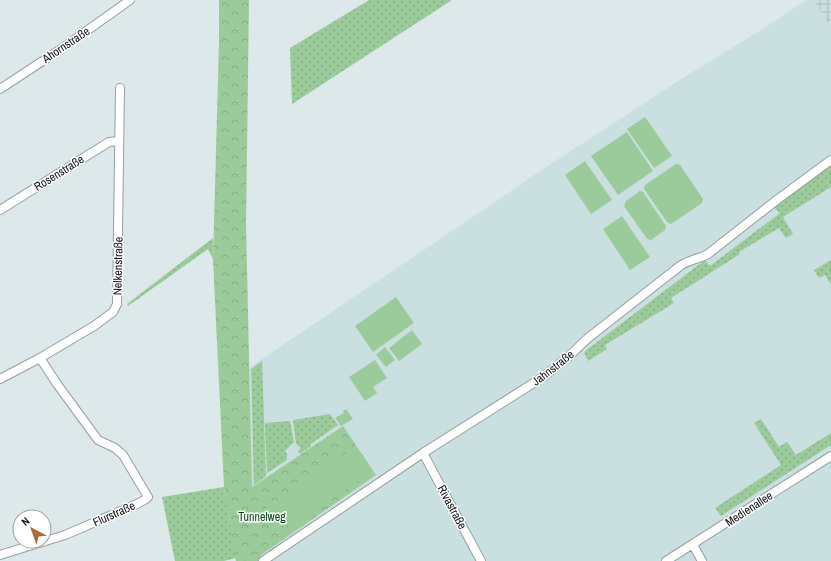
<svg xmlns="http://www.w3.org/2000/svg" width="831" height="561" font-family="'Archivo Narrow',sans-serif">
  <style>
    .built { fill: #c9dfe0 }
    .industrial { fill: url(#industrial-grid) }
    .grass { fill: url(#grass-dots) }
    .park { fill: url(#park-crowns) }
    .garden { fill: #9bcb9b }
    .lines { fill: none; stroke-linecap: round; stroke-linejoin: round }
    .minor-casing { stroke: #949fa0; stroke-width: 10 }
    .minor { stroke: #fff; stroke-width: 8 }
    .labels { text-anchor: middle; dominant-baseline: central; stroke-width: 3; stroke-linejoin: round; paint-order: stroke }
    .street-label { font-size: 12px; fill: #0f1313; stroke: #fff }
    .park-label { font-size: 12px; fill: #04480f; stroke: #fff }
  </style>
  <defs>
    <pattern id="industrial-grid" width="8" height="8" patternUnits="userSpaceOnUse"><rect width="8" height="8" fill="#c9dfe0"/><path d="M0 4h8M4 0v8" fill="none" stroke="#abbebf"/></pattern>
    <pattern id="grass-dots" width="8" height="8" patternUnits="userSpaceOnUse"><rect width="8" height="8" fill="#9bcb9b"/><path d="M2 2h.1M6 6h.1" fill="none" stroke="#84ad85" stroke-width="1.8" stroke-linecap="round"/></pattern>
    <pattern id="park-crowns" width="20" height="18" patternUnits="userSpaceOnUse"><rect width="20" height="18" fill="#9bcb9b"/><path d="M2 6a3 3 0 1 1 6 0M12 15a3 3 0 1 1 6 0" fill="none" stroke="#84ad85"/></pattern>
  </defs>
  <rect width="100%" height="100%" fill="#dce8e9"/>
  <path class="built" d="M806,0h25v561h-579l-3,-193 299,-202 135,-88 83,-51z"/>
  <path class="industrial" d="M813,0h18v27l-17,-26z"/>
  <path class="grass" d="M369,0h83l-160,104 -2,-56z
    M831,163v24l-48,30 10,17 -7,4 -7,-10 -40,24 1,2 -69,44 3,5 -69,42 2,4 -19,12 -4,-9 121,-92 5,6 70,-53 -6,-6z
    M213,238v21l-5,-10 -80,57 -1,-2z
    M831,260v25l-6,-10 -6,3 -5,-8z
    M262,361l4,115 -12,9 -3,-116z
    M330,414l8,11 -27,19 -1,3 -10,7 -2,-3 3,-3 -5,-4 -3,-24z
    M761,419l18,28 8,-5 9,13 35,-22v12l-110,71 -6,-8 66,-43 -27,-42z
    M290,421l4,21 -9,9 2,3v6l-20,13 -2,-50z
    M224,487l12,71 -12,3h-49l-13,-64z"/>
  <path class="park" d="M219,0h30l-3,225 6,262 91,-61 33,49 -115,80 -1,6h-24l-12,-74 -11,-228 6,-216z"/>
  <path class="garden" d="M645,117l27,39 -18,12 -27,-39z
    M627,132l26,39 -35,24 -27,-39z
    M585,161l27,39 -21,14 -26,-39z
    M676,164l4,1 23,34 -1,4 -31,21 -4,-2 -23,-33 1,-4z
    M640,191l3,1 23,34 -1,4 -14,10 -4,-1 -23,-33 2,-5z
    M622,216l28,41 -20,13 -27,-41z
    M396,297l18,26 -41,29 -18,-26z
    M412,330l10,14 -23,17 -10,-13z
    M385,347l10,13 -9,7 -10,-12z
    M375,360l12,18 -14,9 4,6 -12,8 -16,-24z
    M346,409l7,10 -12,7 -6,-8 9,-5 -1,-2z
    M352,449l17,24 -71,50 -14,3 -28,-10z"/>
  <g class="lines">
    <g class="minor-casing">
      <path id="minor" d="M0,89l64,-42 66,-47
        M0,210l109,-68 10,-1
        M0,379l40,-21 54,-32 19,-14 4,-8 3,-216
        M423,453l58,108
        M693,545l9,16
        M0,555l65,-20 72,-31 9,-5 2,-2 -25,-42 -8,-7 -17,-8 -41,-56 -17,-26
        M263,561l160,-108 120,-76 25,-20 20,-19 92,-72c8,-6 19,-7 28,-12l70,-55 53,-39
        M666,561l165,-105"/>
    </g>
    <use href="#minor" class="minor"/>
  </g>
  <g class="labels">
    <g class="street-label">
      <text transform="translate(66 45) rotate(-34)">Ahornstraße</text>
      <text transform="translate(59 173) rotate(-32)">Rosenstraße</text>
      <text transform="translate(118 266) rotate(-89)">Nelkenstraße</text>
      <text transform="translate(553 368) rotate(-38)">Jahnstraße</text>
      <text transform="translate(452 507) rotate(62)">Rivastraße</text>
      <text transform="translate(749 509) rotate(-33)">Medienallee</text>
      <text transform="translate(114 514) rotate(-24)">Flurstraße</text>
    </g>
    <g class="park-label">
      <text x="262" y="517">Tunnelweg</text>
    </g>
  </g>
  <g transform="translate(32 529) rotate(319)"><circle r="19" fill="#ffffff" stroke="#9fa1a1"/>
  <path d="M0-3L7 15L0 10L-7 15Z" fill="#ac6a35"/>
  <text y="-6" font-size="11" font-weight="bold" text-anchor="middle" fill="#0f1313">N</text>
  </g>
</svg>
